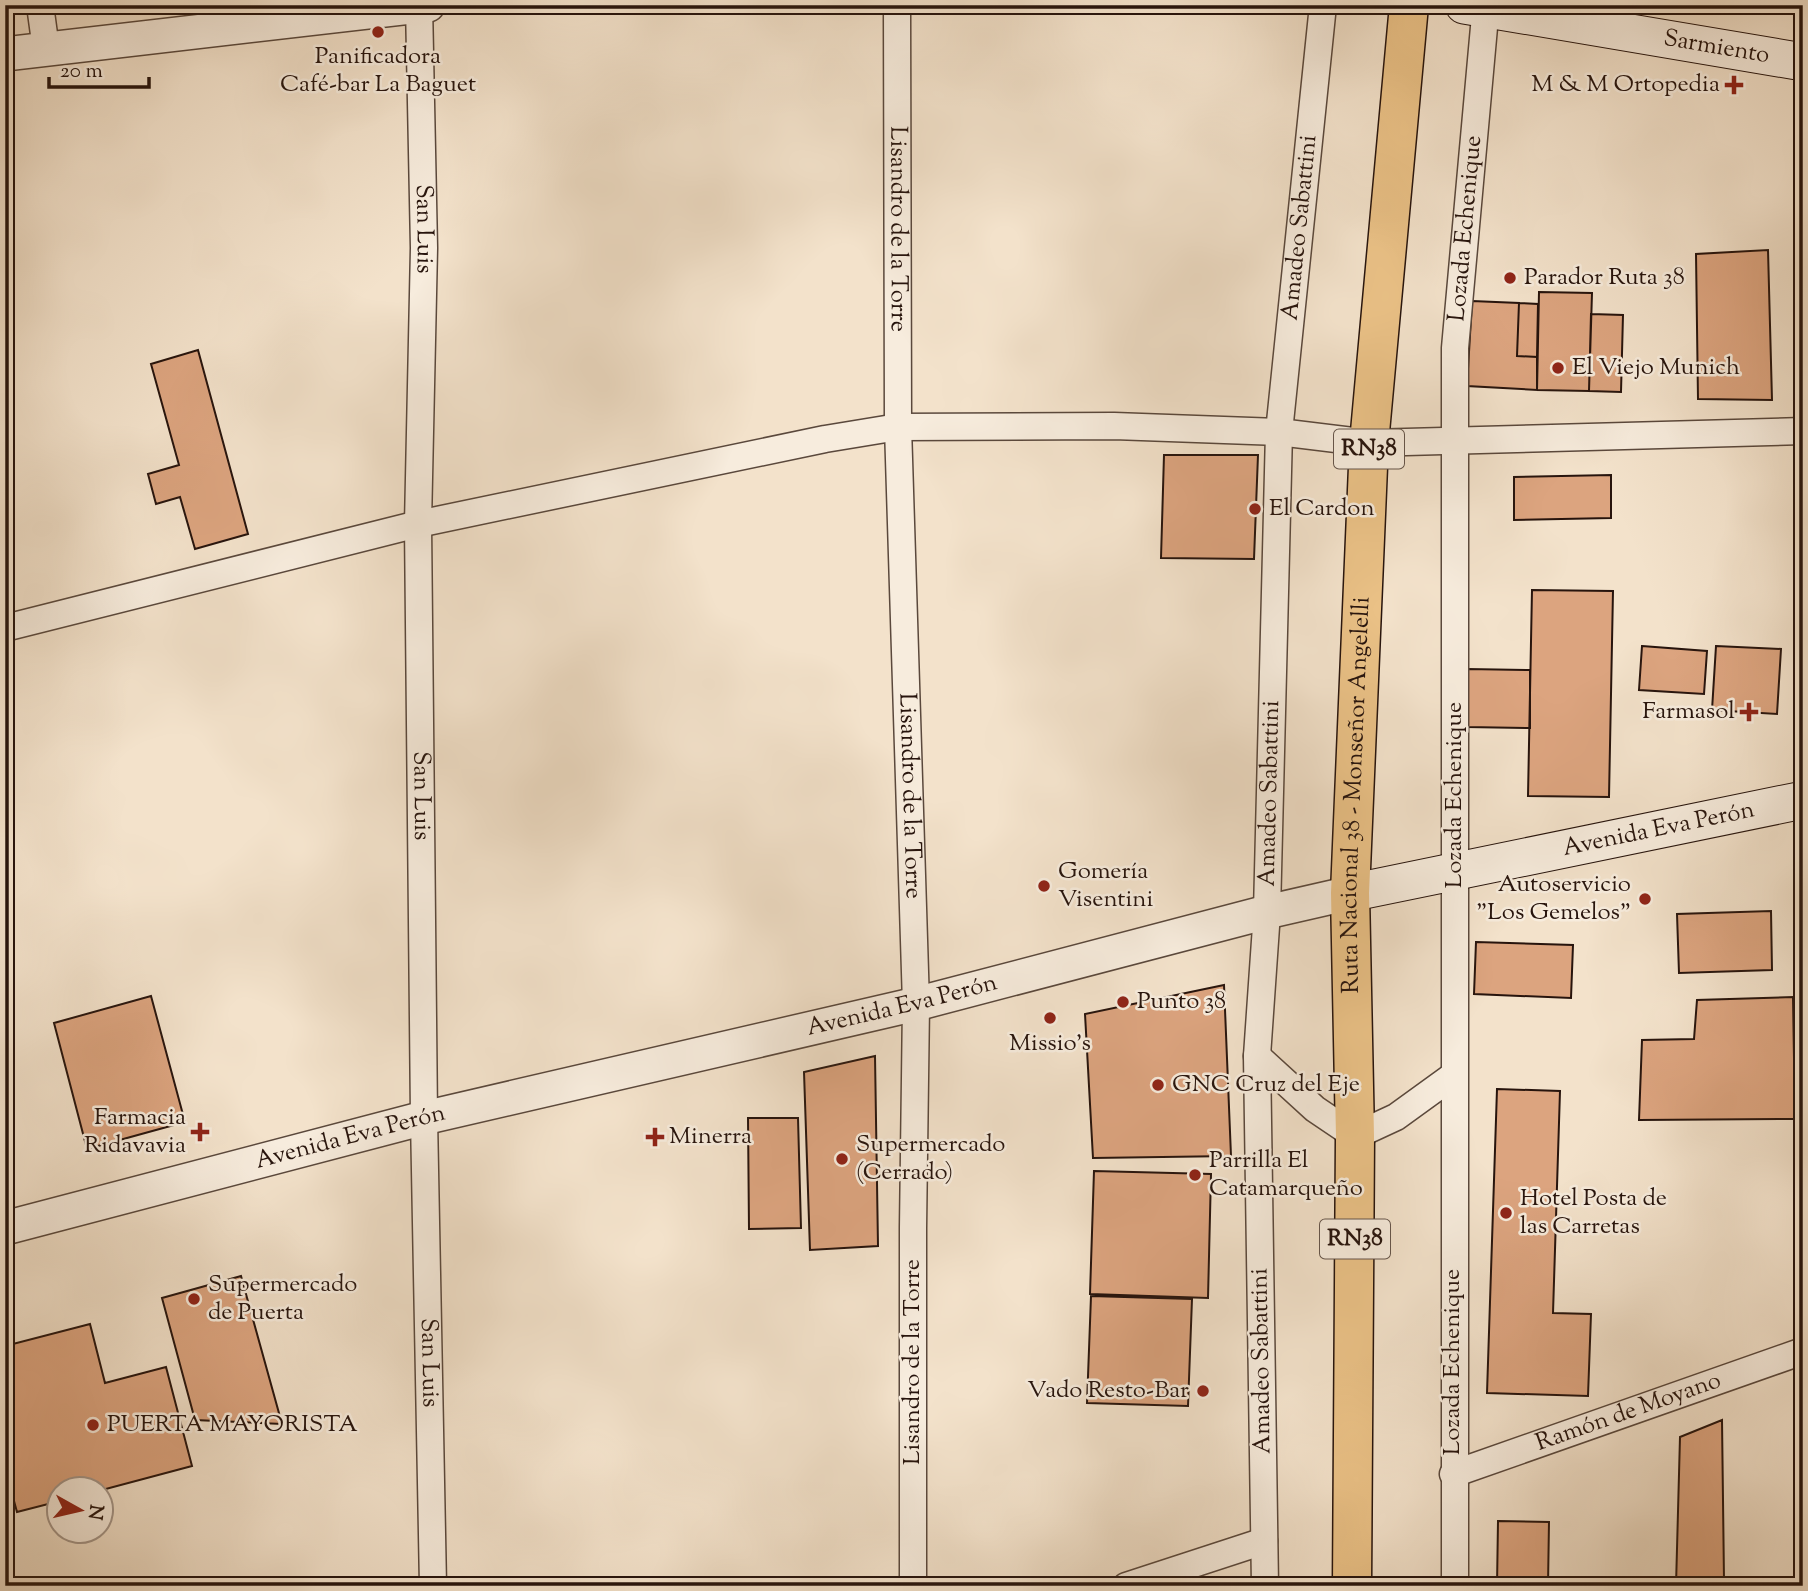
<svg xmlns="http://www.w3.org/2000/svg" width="1808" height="1591" font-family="'Sorts Mill Goudy',serif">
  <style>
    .building { fill: #dca47f; stroke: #27140d; stroke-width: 2 }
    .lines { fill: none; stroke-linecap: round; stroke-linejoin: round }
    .minor-casing { stroke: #5a483c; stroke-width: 29 }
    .tertiary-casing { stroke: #5a483c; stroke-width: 36 }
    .secondary-casing { stroke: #27140d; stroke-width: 39 }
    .trunk-casing { stroke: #27140d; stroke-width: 41 }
    .minor { stroke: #f7ecdd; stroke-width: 26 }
    .tertiary { stroke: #f7ecdd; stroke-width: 33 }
    .secondary { stroke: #f7ecdd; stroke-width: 37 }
    .trunk { stroke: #eac186; stroke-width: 38 }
    .poi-dot { fill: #8f2418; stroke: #f7ecdd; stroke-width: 2.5 }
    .labels { text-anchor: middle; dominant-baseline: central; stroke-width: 5; stroke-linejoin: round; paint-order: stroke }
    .shield { fill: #f7ecdd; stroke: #65554b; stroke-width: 2 }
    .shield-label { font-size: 23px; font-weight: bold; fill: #27140d }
    .street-label { font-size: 24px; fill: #27140d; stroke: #f7ecdd }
    .poi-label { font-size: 24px; fill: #27140d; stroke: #f7ecdd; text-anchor: start }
  </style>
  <rect width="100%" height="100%" fill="#f3e2cb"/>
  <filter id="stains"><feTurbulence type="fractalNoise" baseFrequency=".00286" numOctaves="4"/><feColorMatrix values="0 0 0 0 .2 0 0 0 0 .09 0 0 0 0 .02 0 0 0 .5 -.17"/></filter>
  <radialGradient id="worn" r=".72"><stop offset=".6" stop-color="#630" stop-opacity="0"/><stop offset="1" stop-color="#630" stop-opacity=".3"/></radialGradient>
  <path class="building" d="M1768,250l4,150 -74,-1 -2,-145z
    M1539,292l53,1 -3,98 -52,-1z
    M1472,301l47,2 -2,53 20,1v33l-70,-4z
    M1519,303l19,1 -1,53 -20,-1z
    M1591,314l32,1 -2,77 -32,-1z
    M198,350l50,184 -53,15 -15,-52 -24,7 -8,-30 31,-9 -28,-101z
    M1164,455h94l-4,104 -93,-1z
    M1611,475v43l-97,2v-43z
    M1532,590l81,1 -4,206 -81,-1z
    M1642,646l65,5 -3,43 -65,-4z
    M1716,646l65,3 -4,65 -65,-4z
    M1467,669l63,1v58l-64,-1z
    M1771,911l1,59 -93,3 -2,-59z
    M1476,942l97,3 -2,53 -97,-4z
    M1224,985l7,171 -138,2 -8,-144z
    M151,996l34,126 -98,27 -33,-126z
    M1793,997l2,122 -156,1 3,-80 52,-1 3,-39z
    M875,1056l3,190 -68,4 -6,-178z
    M1497,1089l63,2 -7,222 38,1 -3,82 -101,-3z
    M748,1118h50l3,110 -52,1z
    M1094,1171l117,3 -3,124 -118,-4z
    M241,1276l41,148 -87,-4 -33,-122z
    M1091,1296l101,3 -4,107 -101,-3z
    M90,1324l15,59 61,-16 26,99 -90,24h-42v11l-43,11 -12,-44v-122z
    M1722,1420l2,160 -29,6h-19l4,-149z
    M1498,1521l51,1 -1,64h-51z"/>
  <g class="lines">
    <g class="minor-casing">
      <g id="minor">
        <path d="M40,5l6,44"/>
        <path id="s1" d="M419,5l5,243 -6,276 6,594 9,468"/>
        <path id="s2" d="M897,5l1,422 18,577 -3,224v358"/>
        <path d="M5,628l413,-104 407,-85 73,-12 216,-1 165,6 90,11 434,-12"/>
        <path d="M1257,1056l58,53 40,27 41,-19 58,-42"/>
        <path id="s3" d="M1453,1474l350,-123"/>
        <path d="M1126,1586l138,-45"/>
        <path id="s4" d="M1265,1586l-8,-530 10,-144 12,-480 44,-427"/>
        <path id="s5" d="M1455,1586v-1238l31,-343"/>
      </g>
    </g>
    <g class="tertiary-casing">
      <g id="tertiary">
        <path d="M5,54l423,-49"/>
        <path id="s6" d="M5,1228l419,-110 492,-114 351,-92 83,-19"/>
      </g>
    </g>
    <g class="secondary-casing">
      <g id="secondary">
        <path id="s7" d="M1464,5l339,57"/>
        <path id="s8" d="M1350,893l453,-93"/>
      </g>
    </g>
    <g class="trunk-casing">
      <g id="trunk">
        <path id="s9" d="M1352,1586l3,-450 -5,-243 19,-450 40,-438"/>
      </g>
    </g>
    <use href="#minor" class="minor"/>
    <use href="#tertiary" class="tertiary"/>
    <use href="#secondary" class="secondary"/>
    <use href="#trunk" class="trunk"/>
  </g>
  <g class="poi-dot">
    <circle cx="378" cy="32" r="7"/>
    <path d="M1730.5 74.5h7v7h7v7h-7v7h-7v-7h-7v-7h7z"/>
    <circle cx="1510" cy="278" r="7"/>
    <circle cx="1558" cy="368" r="7"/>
    <circle cx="1255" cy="509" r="7"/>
    <path d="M1745.5 701.5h7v7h7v7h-7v7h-7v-7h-7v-7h7z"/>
    <circle cx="1044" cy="886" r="7"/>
    <circle cx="1645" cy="899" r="7"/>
    <circle cx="1123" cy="1002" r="7"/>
    <circle cx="1050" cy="1018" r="7"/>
    <circle cx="1158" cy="1085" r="7"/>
    <path d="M196.5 1121.5h7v7h7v7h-7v7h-7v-7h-7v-7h7z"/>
    <path d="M651.5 1126.5h7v7h7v7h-7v7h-7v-7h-7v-7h7z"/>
    <circle cx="842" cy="1159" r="7"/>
    <circle cx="1195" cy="1175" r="7"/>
    <circle cx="1506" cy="1213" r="7"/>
    <circle cx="194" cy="1299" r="7"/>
    <circle cx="1203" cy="1391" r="7"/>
    <circle cx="93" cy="1425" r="7"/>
  </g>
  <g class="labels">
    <g class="shield">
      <rect x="1334" y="429.5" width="70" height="39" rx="5"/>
      <rect x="1320" y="1219.5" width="70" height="39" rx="5"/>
    </g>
    <g class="shield-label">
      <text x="1369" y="449">RN38</text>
      <text x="1355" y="1239">RN38</text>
    </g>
    <g class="street-label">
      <text stroke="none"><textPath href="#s7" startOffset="256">Sarmiento</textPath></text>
      <text stroke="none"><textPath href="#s5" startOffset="1358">Lozada Echenique</textPath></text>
      <text stroke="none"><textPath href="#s1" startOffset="224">San Luis</textPath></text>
      <text stroke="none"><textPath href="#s2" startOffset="224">Lisandro de la Torre</textPath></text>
      <text stroke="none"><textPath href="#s4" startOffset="1360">Amadeo Sabattini</textPath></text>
      <text stroke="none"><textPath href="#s1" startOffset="791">San Luis</textPath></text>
      <text stroke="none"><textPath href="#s2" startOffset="791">Lisandro de la Torre</textPath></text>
      <text stroke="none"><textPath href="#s4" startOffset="793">Amadeo Sabattini</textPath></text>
      <text stroke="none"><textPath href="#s9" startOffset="791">Ruta Nacional 38 - Monseñor Angelelli</textPath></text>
      <text transform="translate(1455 795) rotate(-90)">Lozada Echenique</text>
      <text stroke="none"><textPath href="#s8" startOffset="315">Avenida Eva Perón</textPath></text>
      <text stroke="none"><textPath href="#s6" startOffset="924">Avenida Eva Perón</textPath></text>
      <text stroke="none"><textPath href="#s6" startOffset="357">Avenida Eva Perón</textPath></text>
      <text transform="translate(1262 1361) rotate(-91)">Amadeo Sabattini</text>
      <text stroke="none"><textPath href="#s1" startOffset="1358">San Luis</textPath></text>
      <text transform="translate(913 1362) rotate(-90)">Lisandro de la Torre</text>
      <text transform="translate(1453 1362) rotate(-90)">Lozada Echenique</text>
      <text stroke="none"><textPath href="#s3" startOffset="186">Ramón de Moyano</textPath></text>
    </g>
    <g class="poi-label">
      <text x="378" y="57" text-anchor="middle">Panificadora<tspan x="378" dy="28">Café-bar La Baguet</tspan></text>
      <text x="1720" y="85" text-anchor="end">M &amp; M Ortopedia</text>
      <text x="1524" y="278">Parador Ruta 38</text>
      <text x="1572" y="368">El Viejo Munich</text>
      <text x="1269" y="509">El Cardon</text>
      <text x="1735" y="712" text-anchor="end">Farmasol</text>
      <text x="1058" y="872">Gomería<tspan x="1058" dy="28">Visentini</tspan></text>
      <text x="1631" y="885" text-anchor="end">Autoservicio<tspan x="1631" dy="28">"Los Gemelos"</tspan></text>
      <text x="1137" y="1002">Punto 38</text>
      <text x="1050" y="1044" text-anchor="middle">Missio's</text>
      <text x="1172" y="1085">GNC Cruz del Eje</text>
      <text x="186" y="1118" text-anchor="end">Farmacia<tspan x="186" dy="28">Ridavavia</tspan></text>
      <text x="669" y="1137">Minerra</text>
      <text x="856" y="1145">Supermercado<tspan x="856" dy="28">(Cerrado)</tspan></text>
      <text x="1209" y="1161">Parrilla El<tspan x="1209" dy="28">Catamarqueño</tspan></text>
      <text x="1520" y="1199">Hotel Posta de<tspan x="1520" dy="28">las Carretas</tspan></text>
      <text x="208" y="1285">Supermercado<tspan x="208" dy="28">de Puerta</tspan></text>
      <text x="1189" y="1391" text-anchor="end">Vado Resto-Bar</text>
      <text x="107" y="1425">PUERTA MAYORISTA</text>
    </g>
  </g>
  <rect width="1808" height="1591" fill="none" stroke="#f3e2cb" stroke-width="28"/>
  <rect x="7" y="7" width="1794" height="1577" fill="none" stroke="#27140d" stroke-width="3.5"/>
  <rect x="14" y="14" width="1780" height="1563" fill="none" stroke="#27140d" stroke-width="2"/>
  <g transform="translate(80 1510) rotate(98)"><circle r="33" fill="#f7ecdd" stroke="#a4968a" stroke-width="2"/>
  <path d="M0-5L12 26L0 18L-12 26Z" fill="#8f2418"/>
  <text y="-10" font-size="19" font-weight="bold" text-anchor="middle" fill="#27140d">N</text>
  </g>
  <path d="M49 77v10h100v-10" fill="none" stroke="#27140d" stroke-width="3.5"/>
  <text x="60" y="77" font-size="21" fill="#27140d" stroke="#f7ecdd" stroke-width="5" paint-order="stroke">20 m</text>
  <rect width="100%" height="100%" filter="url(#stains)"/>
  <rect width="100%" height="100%" fill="url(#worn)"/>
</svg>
